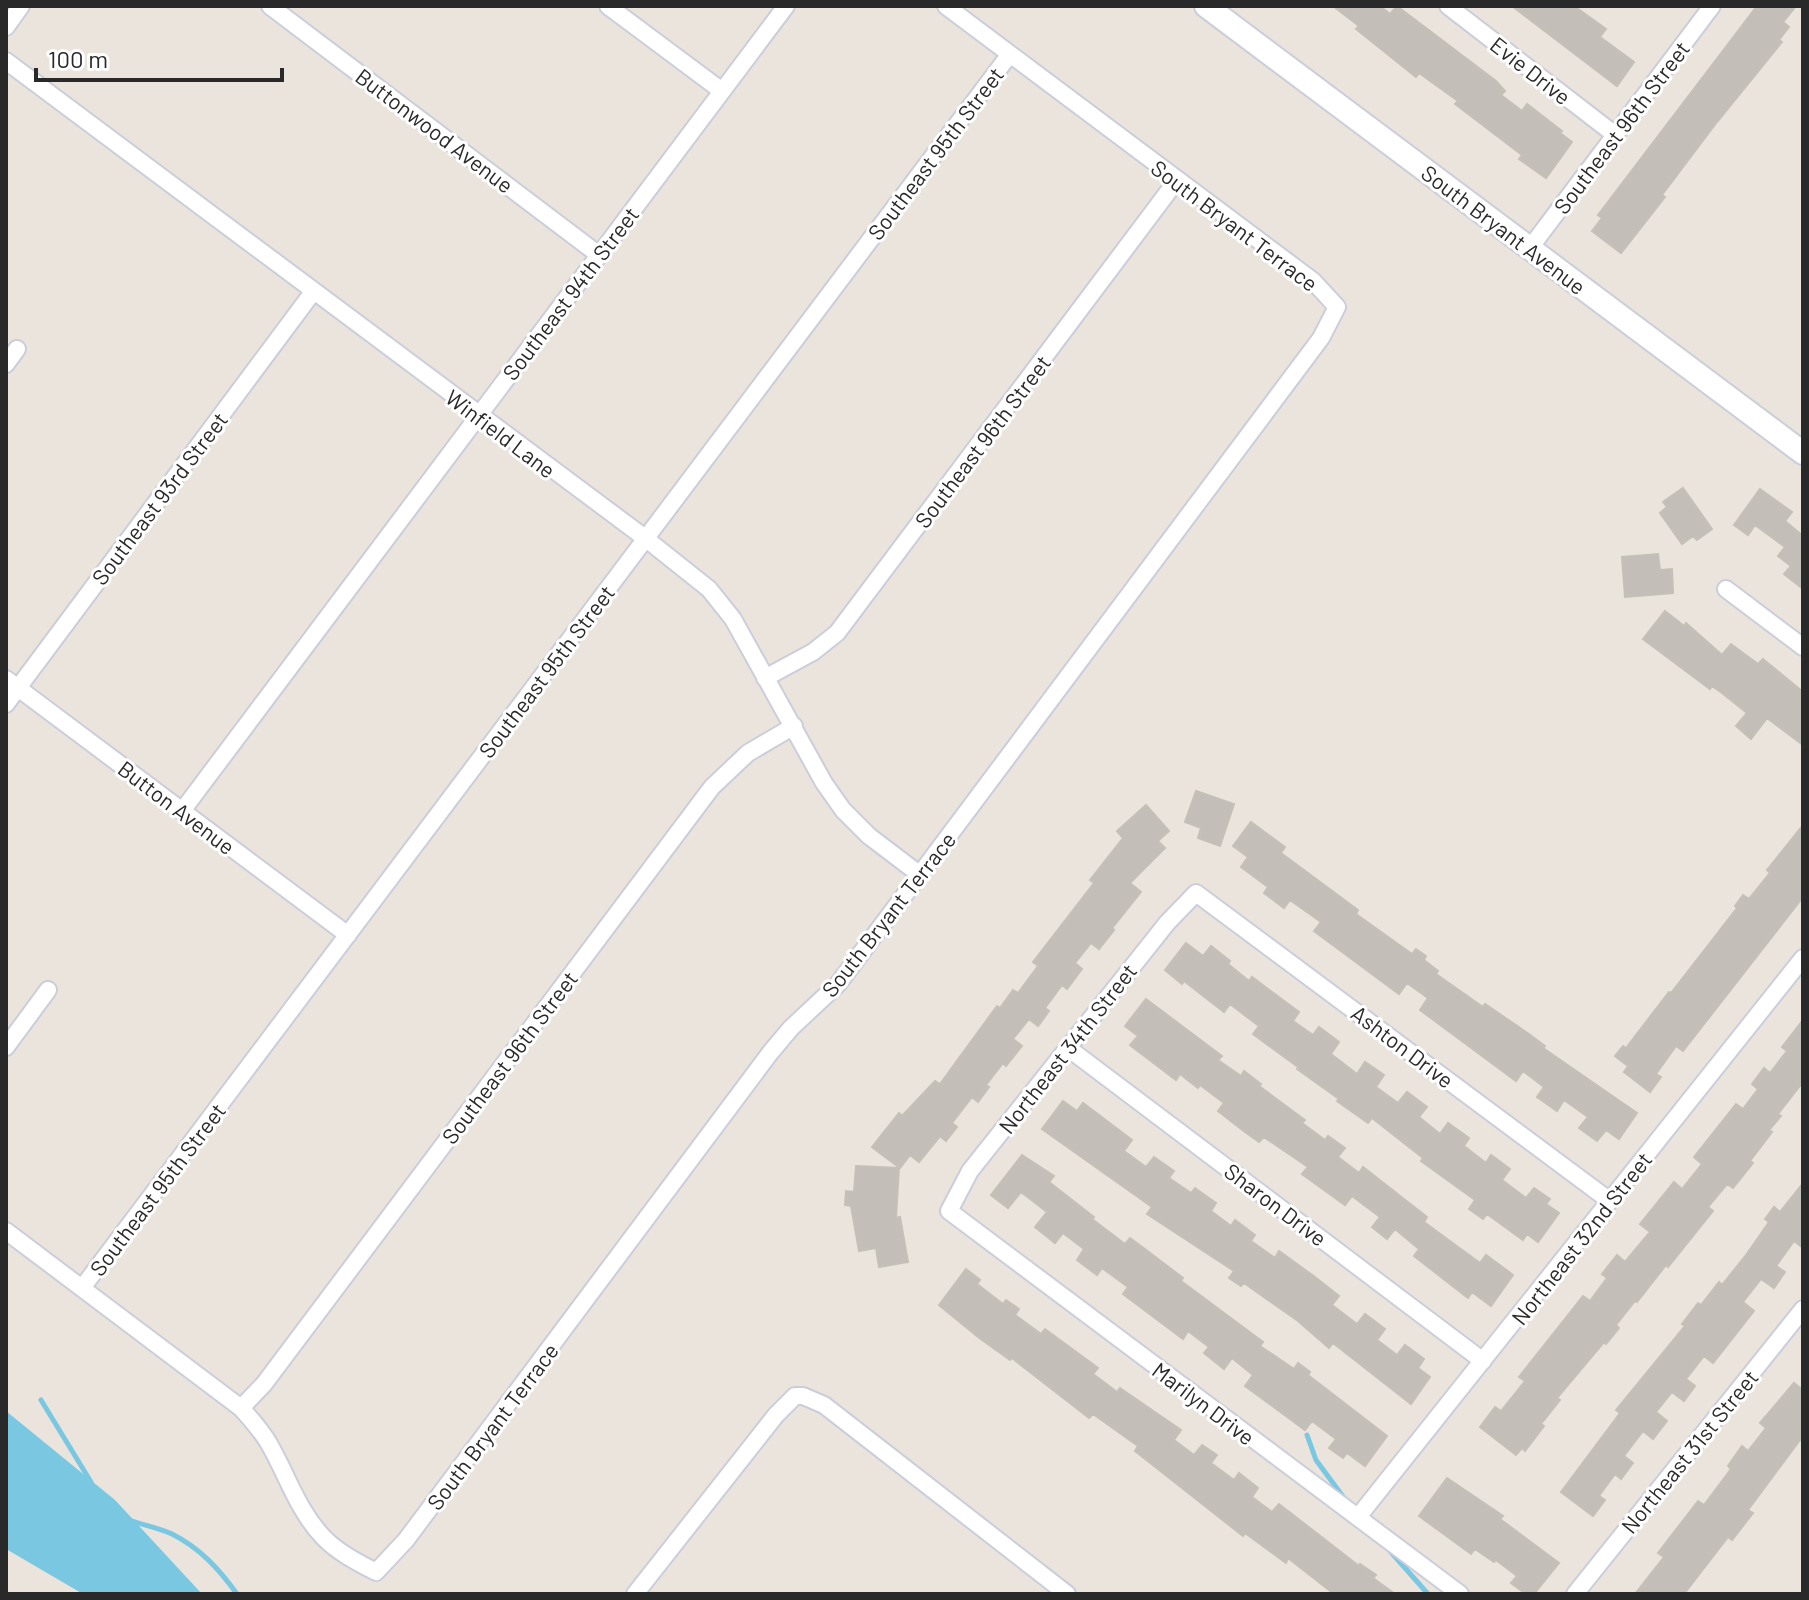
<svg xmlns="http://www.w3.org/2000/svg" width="1809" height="1600" font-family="Barlow,sans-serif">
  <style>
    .water { fill: #7ac7e2 }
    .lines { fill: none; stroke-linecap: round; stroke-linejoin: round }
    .stream { stroke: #7ac7e2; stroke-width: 5 }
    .building { fill: #c3beb8; stroke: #c5c0b7; stroke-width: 2 }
    .street-casing { stroke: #cbceda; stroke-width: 20 }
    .secondary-casing { stroke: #cbceda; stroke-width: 26 }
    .street { stroke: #fff; stroke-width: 16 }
    .secondary { stroke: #fff; stroke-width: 22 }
    .labels { text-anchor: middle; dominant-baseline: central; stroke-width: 6; stroke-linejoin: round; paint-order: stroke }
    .street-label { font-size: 22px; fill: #292929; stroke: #fff }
  </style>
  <rect width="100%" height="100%" fill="#eae4dd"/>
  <path class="water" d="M6,1411l109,89 87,94h-119l-77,-45z"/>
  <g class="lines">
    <path class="stream" d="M41,1400l50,82
      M1307,1435l9,25 31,42
      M129,1520c14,5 30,8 43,14 28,14 47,35 65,60
      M1390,1551l38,43"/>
  </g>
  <path class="building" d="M1333,6h47l10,8 7,-8 99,75 9,10 -4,4 21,16 5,-7 35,27 -2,2 12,9 -26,36 -27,-19 3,-4 -67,-51 3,-3 -39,-28 -3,4 -60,-48 3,-3z
    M1512,6h62l32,23 -6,8 34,25 -17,24z
    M1757,6h39l-13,16 6,5 -10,13 3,2 -65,80 -55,73 3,2 -44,56 -29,-22 10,-13 -4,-3z
    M1683,488l29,41 -15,11 -4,-4 -11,8 -22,-31 7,-6 -4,-5z
    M1760,489l32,23 -7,9 18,15v53l-19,-15 7,-8 -13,-10 7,-9 -30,-22 -7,10 -14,-10z
    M1658,554l2,16 12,-1 1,24 -48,4 -3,-40z
    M1665,611l19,15 2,-3 36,32 9,-11 27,20 5,-5 40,33v53l-36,-27 -16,21 -15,-13 11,-13 -25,-20 -10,-7 -2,3 -67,-50z
    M1196,791l38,13 -14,42 -22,-8 3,-10 -16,-6z
    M1146,805l23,26 -11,10 7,7 -35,35 11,9 -29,36 2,2 -15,19 -8,-6 -16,20 7,6 -15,20 -5,-4 -17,23 4,3 -11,15 -9,-7 -16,20 9,7 -16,20 -3,-3 -17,22 3,2 -11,15 -6,-5 -20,26 5,4 -11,14 -6,-5 -21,26 -9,-7 -10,13 -28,-21 27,-34 3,3 33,-35 5,3 57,-78 3,2 13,-18 5,3 20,-27 -5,-4 61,-79 -4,-3 33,-42 -6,-7z
    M1251,822l34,25 -4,6 77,57 -2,4 56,40 4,-5 10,7 -2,4 14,11 -2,3 47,33 2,-3 44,30 16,12 -2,2 94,65 -18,26 -13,-9 -9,11 -18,-13 9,-11 -24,-17 -7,11 -20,-14 7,-10 -21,-16 -7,10 -96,-71 8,-12 -21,-15 -8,11 -85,-63 7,-9 -31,-22 -6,8 -20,-15 4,-6 -27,-20 7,-10 -15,-11z
    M1803,825v72l-120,154 -7,-5 -20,28 5,3 -11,15 -26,-20 4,-6 -13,-10 8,-10 3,2 43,-56 2,1 66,-85 -2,-2 8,-11 6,4 21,-26 -3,-3z
    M1186,943l17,13 8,-10 19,15 -2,3 21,17 3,-4 47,35 -6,9 20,14 6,-8 20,15 -8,12 26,20 8,-12 19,13 -8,12 22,16 9,-11 20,15 -8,10 21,17 8,-11 21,15 -5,8 22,17 5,-8 19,14 -8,11 24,18 8,-10 16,11 -4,5 13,9 -21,29 -11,-8 -4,6 -36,-26 -4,5 -14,-10 6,-9 -54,-39 2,-3 -51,-40 -4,5 -31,-22 2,-2 -42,-30 1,-2 -45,-33 6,-8 -29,-22 -6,8 -40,-31 -2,3 -17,-14z
    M1146,999l76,57 -4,4 23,16 3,-5 17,13 -2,2 46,34 -3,3 23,17 3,-4 17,12 -7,9 21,16 4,-6 64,50 -3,5 56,41 6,-8 27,20 -22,31 -19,-14 -4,6 -54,-42 5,-7 -24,-20 -8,10 -15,-12 8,-10 -28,-21 -7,9 -43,-31 6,-7 -44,-30 -5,5 -14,-10 -27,-21 6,-8 -24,-18 -2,3 -18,-14 -4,6 -46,-35 8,-9 -13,-10z
    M1803,1020v62l-25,32 3,2 -12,14 3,2 -22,29 3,2 -20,25 -6,-4 -19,23 5,4 -45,56 -2,-2 -29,37 -2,-1 -19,24 3,3 -13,16 -2,-2 -47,56 3,2 -19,24 3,2 -19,25 -3,-3 -6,7 -36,-28 15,-20 6,4 24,-30 -6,-4 64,-81 7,5 17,-23 -5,-4 15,-19 8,7 25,-30 -10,-8 34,-42 8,7 20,-25 -8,-7 42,-53 7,5 15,-20 -6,-5 12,-16 6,5 17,-22 -5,-4z
    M1063,1101l14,10 6,-8 49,37 -8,11 22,16 8,-10 20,14 -5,7 22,15 4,-5 21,15 -5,8 20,15 4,-6 20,15 -4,6 24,17 4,-7 36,26 24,19 -7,9 25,19 8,-10 20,15 -8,11 20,15 8,-10 19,14 -6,9 12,9 -19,27 -78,-61 -4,5 -31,-27 -54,-38 -3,3 -12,-8 5,-7 -87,-57 5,-7 -110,-78z
    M1022,1155l32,21 -5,6 45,35 -2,2 33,25 5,-6 11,8 42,32 -2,3 82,61 -3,4 34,23 4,-6 12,9 -2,3 79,61 -22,30 -18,-13 -4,5 -14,-10 7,-9 -24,-18 -7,9 -60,-44 8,-11 -21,-17 -8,11 -20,-16 5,-6 -21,-16 -5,8 -60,-45 5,-7 -26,-19 -5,7 -20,-15 7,-11 -21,-16 -8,10 -20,-16 12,-15 -26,-20 -13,16 -17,-13z
    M856,1166l43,2 -3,50 4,-1 8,45 -29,5 -3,-19 -17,3 -8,-45 -6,-1 1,-14 8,1z
    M1803,1183v65l-9,-7 -18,25 9,6 -11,16 -13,-9 -18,23 11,9 -41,52 -9,-7 -18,23 9,7 -11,15 -12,-9 -16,20 11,9 -14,18 -10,-8 -19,25 9,7 -12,16 -6,-5 -16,22 6,4 -12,16 -32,-24 59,-79 -4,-3 69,-84 -3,-2 16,-21 3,2 18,-23 3,3 24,-30 23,-33 -4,-3 9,-12 6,5z
    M966,1269l14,11 -3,4 26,20 3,-4 13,9 -4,6 26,19 4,-5 53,39 -5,6 24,18 3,-4 61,42 -7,10 20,15 8,-10 15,10 -6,8 23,17 5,-7 19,15 -6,9 20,15 7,-8 80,62 1,-2 16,11 -3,3 22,16h-61l-46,-36 -2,5 -41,-30 -2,3 -108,-85 3,-5 -45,-32 -4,4 -77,-60 -2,2 -32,-23 -39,-32z
    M1794,1383l9,7v46l-55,74 5,3 -21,27 -4,-3 -44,57h-49l29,-37 -6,-4 40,-52 6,4 27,-36 -3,-3 14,-20 6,5 18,-23 -6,-5z
    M1447,1478l56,38 -3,3 59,44 -25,31h-8l-15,-11 6,-7 -21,-16 -2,2 -19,-13 -4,5 -52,-38z"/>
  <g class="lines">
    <g class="street-casing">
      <path id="street" d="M270,6l329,249
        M608,6l114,85
        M1448,6l166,128
        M6,27l15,-21
        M6,61l639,477 64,51 24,30 91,164 19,27 26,26 50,38
        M1530,248l182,-242
        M6,364l11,-15
        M1726,589l77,58
        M765,678l48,-26 24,-19 340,-453
        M6,679l342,256
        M6,704l307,-412
        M182,811l604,-805
        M6,1047l42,-57
        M1068,1048l415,313
        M6,1231l235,177c10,11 19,21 27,34 19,32 29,68 56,96 15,15 33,24 52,34l30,-32 364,-487 21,-25 47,-44 483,-646 16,-31 -24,-26 -367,-275
        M82,1288l928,-1234
        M241,1408l23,-24 448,-597 36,-34 46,-27
        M1358,1517l445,-559
        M635,1594l141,-179 19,-19h8l21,9 243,189
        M1460,1594l-511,-383 21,-40 197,-248 29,-30 414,308
        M1575,1594l228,-285"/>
    </g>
    <g class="secondary-casing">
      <path id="secondary" d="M1206,6l597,447"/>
    </g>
    <use href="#street" class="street"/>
    <use href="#secondary" class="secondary"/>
  </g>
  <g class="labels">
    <g class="street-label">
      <text transform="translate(1531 70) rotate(38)">Evie Drive</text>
      <text transform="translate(1621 127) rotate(-53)">Southeast 96th Street</text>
      <text transform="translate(435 130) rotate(37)">Buttonwood Avenue</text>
      <text transform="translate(935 153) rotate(-53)">Southeast 95th Street</text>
      <text transform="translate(1235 225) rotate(37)">South Bryant Terrace</text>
      <text transform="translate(1504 229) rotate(37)">South Bryant Avenue</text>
      <text transform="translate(570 293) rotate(-53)">Southeast 94th Street</text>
      <text transform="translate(501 433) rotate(37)">Winfield Lane</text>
      <text transform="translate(982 441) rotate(-53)">Southeast 96th Street</text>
      <text transform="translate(159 498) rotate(-53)">Southeast 93rd Street</text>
      <text transform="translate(546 671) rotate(-53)">Southeast 95th Street</text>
      <text transform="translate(177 807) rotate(37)">Button Avenue</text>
      <text transform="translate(888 914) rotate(-52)">South Bryant Terrace</text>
      <text transform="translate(1403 1046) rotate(37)">Ashton Drive</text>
      <text transform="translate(1067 1048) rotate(-52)">Northeast 34th Street</text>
      <text transform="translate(509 1057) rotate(-53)">Southeast 96th Street</text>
      <text transform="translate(157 1189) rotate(-53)">Southeast 95th Street</text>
      <text transform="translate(1276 1204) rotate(37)">Sharon Drive</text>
      <text transform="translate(1581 1238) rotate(-52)">Northeast 32nd Street</text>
      <text transform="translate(1204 1403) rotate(37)">Marilyn Drive</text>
      <text transform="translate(492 1426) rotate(-53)">South Bryant Terrace</text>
      <text transform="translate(1689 1451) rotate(-51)">Northeast 31st Street</text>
    </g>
  </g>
  <rect width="1809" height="1600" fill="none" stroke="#292929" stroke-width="16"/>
  <path d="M36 68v12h246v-12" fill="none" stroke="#292929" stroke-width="4"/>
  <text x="48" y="68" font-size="24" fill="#292929" stroke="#ffffff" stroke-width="6" paint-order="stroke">100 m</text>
</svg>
